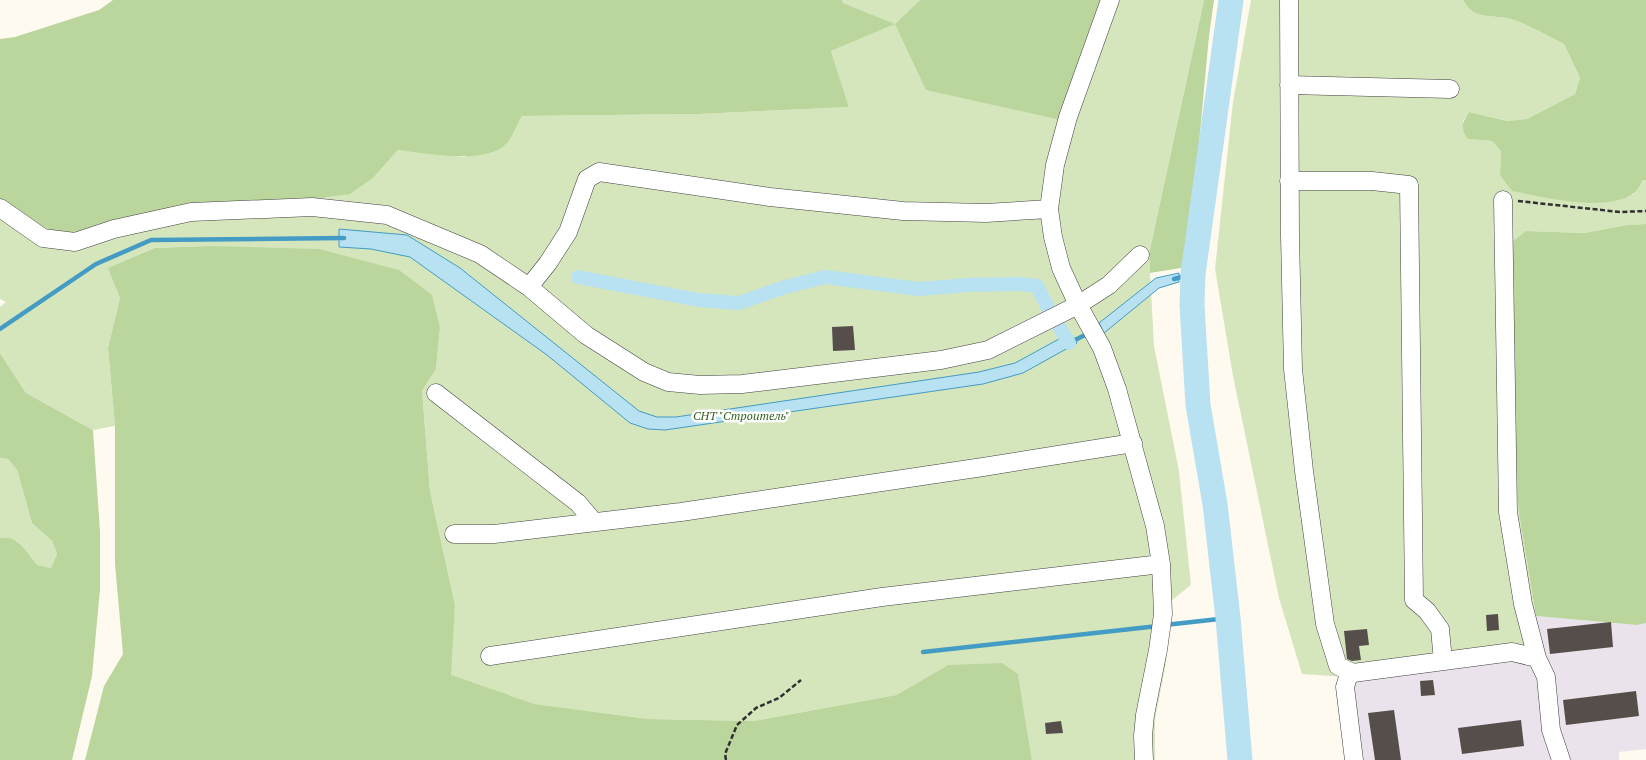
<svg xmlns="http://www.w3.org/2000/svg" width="1646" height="760" font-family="'PT Serif',serif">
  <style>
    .industrial { fill: #eae3ec }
    .green { fill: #d5e6bc }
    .forest { fill: #bbd69c }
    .water { fill: #b8e1f2; stroke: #449bc4 }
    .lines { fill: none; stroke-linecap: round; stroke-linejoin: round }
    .stream { stroke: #449bc4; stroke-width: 4.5 }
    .canal { stroke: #b8e1f2; stroke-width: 14 }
    .river { stroke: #b8e1f2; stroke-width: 25 }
    .building { fill: #564e4b }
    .minor-casing { stroke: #414141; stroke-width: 19 }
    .path { stroke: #303030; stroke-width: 2.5; stroke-dasharray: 5 2.5; stroke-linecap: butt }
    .minor { stroke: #fff; stroke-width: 18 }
    .labels { text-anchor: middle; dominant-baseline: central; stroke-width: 5; stroke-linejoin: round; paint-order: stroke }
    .park-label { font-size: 12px; font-style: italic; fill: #356222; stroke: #fff }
  </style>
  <rect width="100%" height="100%" fill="#fefaf0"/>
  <path class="industrial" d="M1536,616l101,9 9,-2v126l-27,3v8h-261l-10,-83 179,-17z"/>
  <path class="green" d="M842,0h78l-25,24 208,-24h101l-55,254 5,92 25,125 12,114 -20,16 -5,62 -11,56v41h-123l-14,-86 -70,-9 -52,30 -142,26 -106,-2 -113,-15 -85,-29 5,-70 -25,-114 -8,-100 14,-22 4,-41 -233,-82 -54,2 -44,20 11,30 -12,50 7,78 -22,4 -67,-37 -26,-40v-46l6,-5 -6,-3v-97l57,32 135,-31 127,-5 55,-21 24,-27 66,7 42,-13 16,-28 177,-2 150,-7 -18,-56 63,-27 -51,-21z
    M1251,0h212c11,21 29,14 48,19 17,5 37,17 53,25l16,34 -5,16 -48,25 -18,2 -40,-9 -6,9 5,18 24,2 9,10 -1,24 133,20 10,-15h3v44l-19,1 -43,8 -58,-2 -6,288 16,97 -8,44 -180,17 -46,-3 -23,-76 -46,-222 -18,-107 18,-167z
    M0,458l8,1 9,11 15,53 20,18 5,13 -6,14 -15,-3c-9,-12 -18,-31 -36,-27z"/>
  <path class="forest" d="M113,0h729l1,3 52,21 25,-24h183l-42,120 -135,-30 -31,-66 -64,27 18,56 -150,7 -177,2c-5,8 -9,20 -15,27 -21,23 -82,10 -109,7l-24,27 -24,17 -31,4 -127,5 -118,32 -17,-1 -57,-32v-163l15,-2 84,-27z
    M1204,0h10l-5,36 -21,225 -7,7 -31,5 -1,-19z
    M1463,0h183v180h-3c-3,5 -7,13 -12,15 -29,17 -88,2 -119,-4l-12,-16 1,-24 -9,-10 -24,-2c-8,-11 -6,-16 1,-27l39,9 19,-2 48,-25 5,-16 -16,-34c-15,-8 -37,-20 -53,-25 -19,-5 -37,2 -48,-19z
    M1646,224v399l-9,2 -101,-9 -16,-97 -6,-58 -3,-218 15,-12 58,2 43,-8z
    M207,246l112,3 80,21 33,25 8,33 -4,41 -14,22 8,100 25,114 -4,70 84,29 113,15 106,2 142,-26 52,-30 54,-2 16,11 14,86h-947l19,-74 19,-32 -8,-90v-138l-7,-78 12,-50 -12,-30 46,-20z
    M0,353l26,40 67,37 7,102v57l-8,87 -20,84h-72v-222c18,-4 27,15 37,27l14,3 6,-14 -5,-13 -20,-18 -15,-53 -9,-11 -8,-1z"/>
  <path class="water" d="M339,229l68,6 53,33 179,143 18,6h19l303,-45 36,-9 55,-30 7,10 -54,30 -40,11 -318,46 -17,-1 -18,-6 -83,-68 -137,-98 -39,-8 -32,-2z
    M1179,273v9l-20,6 -55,45 -5,-10 57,-45z"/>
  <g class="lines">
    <path class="stream" d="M1174,279l19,-5
      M0,329l96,-65 55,-24 193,-2
      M1071,342l18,-9
      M1165,625l63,-7
      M923,652l235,-26"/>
    <path class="canal" d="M578,277l120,23 41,3 46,-16 40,-10 94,12 48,-4 52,-1 18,2 12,24 20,33"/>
    <path class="river" d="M1231,0l-38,274 -1,31 6,100 17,99 13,114 12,142"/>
  </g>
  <path class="building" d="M853,326l2,24 -22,1 -1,-24z
    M1498,614l1,16 -12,1 -1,-16z
    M1611,622l2,25 -63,7 -3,-25z
    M1367,629l2,16 -10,1 2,14 -9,1 -5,-2 -3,-28z
    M1433,680l2,15 -14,1 -1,-15z
    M1636,691l3,25 -73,9 -3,-25z
    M1394,710l7,50h-26l-7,-47z
    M1521,720l3,26 -62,8 -4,-26z
    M1061,721l2,12 -17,1 -1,-11z"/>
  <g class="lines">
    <g class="minor-casing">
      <path id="minor" d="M1110,0l-42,117 -13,48 -6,44 4,28 8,31 17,37 24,43 15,41 38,137 6,38 2,50 -5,36 -13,65 -2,21 1,24
        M1289,0l1,236 3,133 11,102 21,153 13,42 15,7 -5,4 -3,10 9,73
        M1289,85l161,4
        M1289,181h83l37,4 5,415 13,11 13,18 3,32
        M1503,200l5,312 15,92 14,54
        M0,208l43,30 32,4 39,-13 77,-17 121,-5 75,8 93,39 49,33 57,48 58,37 24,10 32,3 42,-1 199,-24 47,-10 90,-45 31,-20 31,-30
        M529,287l19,-24 20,-31 19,-53 12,-7 171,25 133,14 83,2 63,-4
        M436,393l142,110 16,19
        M454,534h40l187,-22 302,-45 150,-24
        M490,656l392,-59 279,-33
        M1353,673l159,-21 25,6 9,19 5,53 10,30"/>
    </g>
    <path class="path" d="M1518,201l102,11 26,-1
      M726,760l-1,-6 12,-29 19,-17 23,-10 22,-18"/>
    <use href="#minor" class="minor"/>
  </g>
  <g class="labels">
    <g class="park-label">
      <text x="741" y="415">СНТ "Строитель"</text>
    </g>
  </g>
</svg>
